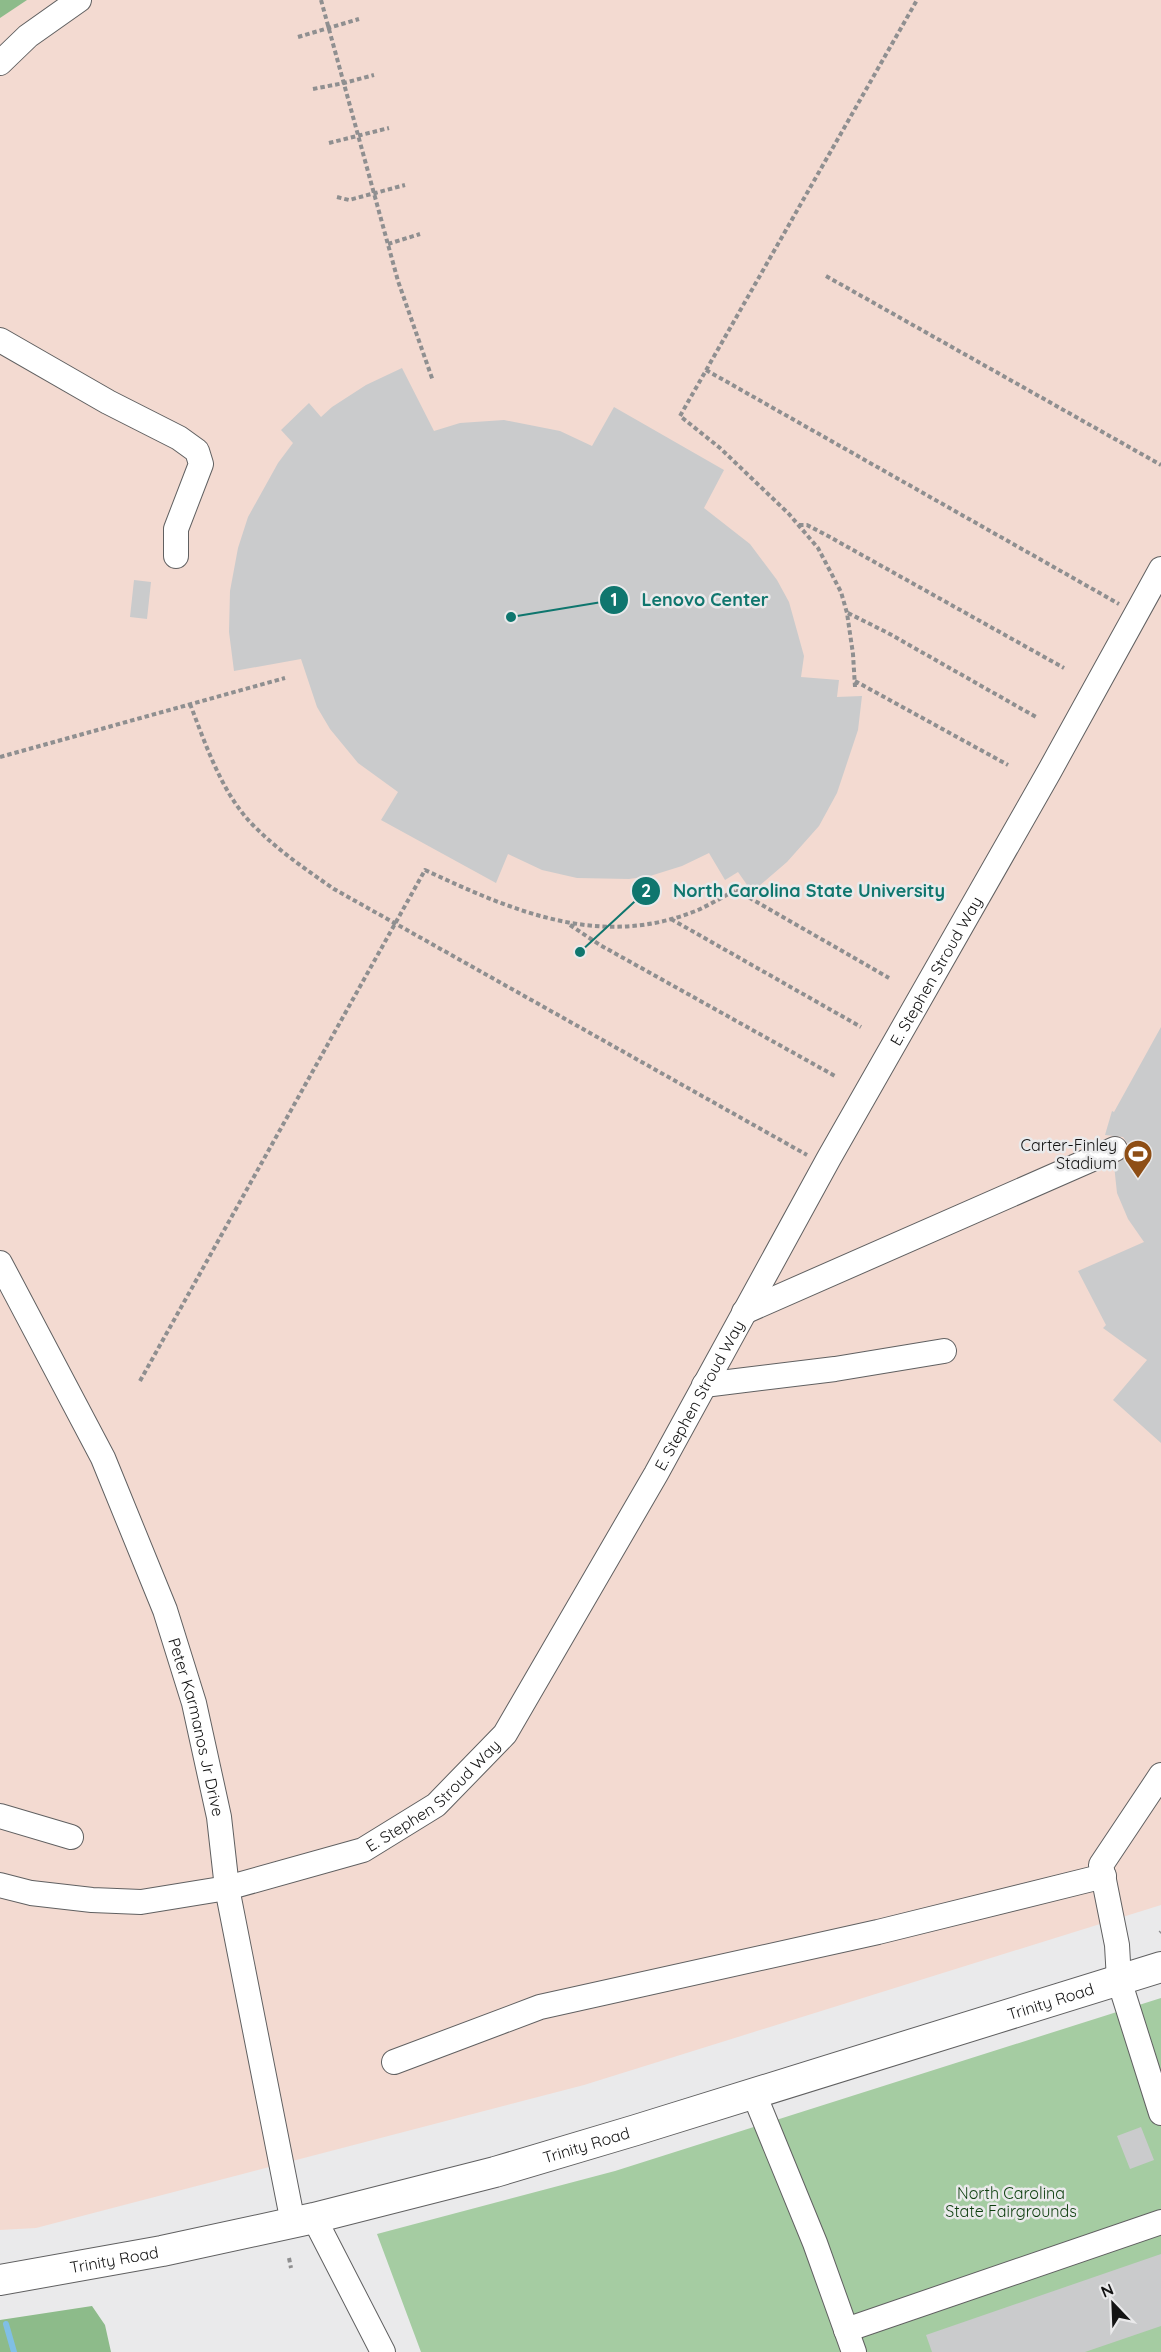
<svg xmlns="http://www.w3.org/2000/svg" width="1161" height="2352" font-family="Quicksand,sans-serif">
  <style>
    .education { fill: #f3dad1 }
    .green { fill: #a5cca2 }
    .forest { fill: #8dbb8a }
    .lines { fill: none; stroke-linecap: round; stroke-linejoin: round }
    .stream { stroke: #80bfe5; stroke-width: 6 }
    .building { fill: #cacbcc }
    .minor-casing { stroke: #606061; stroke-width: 26 }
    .major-casing { stroke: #606061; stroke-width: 32 }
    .path { stroke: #8f8f90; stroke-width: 4; stroke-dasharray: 4.5 3; stroke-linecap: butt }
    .minor { stroke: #fff; stroke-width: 24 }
    .major { stroke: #fff; stroke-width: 30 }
    .labels { text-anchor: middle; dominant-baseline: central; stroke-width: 5; stroke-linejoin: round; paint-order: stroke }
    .street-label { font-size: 16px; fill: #131313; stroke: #eaeaeb }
    .poi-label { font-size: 16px; fill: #131313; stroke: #eaeaeb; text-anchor: end }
    .park-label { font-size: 16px; fill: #0d3e0e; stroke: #eaeaeb }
    .leader { fill: none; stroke: #0f766e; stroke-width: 2 }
    .callout-dot { fill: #0f766e; stroke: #eaeaeb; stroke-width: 2 }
    .mark-label { font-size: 18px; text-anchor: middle; font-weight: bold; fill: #fff }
    .callout-label { font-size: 18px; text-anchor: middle; font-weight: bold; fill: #0f766e; stroke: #eaeaeb; stroke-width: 5; stroke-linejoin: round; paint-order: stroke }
  </style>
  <rect width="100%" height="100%" fill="#eaeaeb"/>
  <path class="education" d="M0,0h1161v1905l-577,180 -548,143 -36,2z"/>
  <path class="green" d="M1161,1998v354h-740l-44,-118 238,-63z"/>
  <path class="forest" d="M0,0h27l-27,18z
    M92,2306l13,19 6,27h-111v-32z"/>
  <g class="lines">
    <path class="stream" d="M6,2324l8,28"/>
  </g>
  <path class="building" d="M402,368l32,63 26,-8 44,-3 56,11 32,15 22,-39 110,63 -20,38 46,36 27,36 12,22 15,54 -3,21 38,3 -2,17 25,-1 -4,34 -21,63 -18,33 -32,36 -35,30 -14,-20 -13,8 -16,-27 -27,13 -32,10 -21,3 -52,-1 -35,-8 -34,-16 -12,29 -115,-63 17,-28 -40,-29 -28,-34 -13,-22 -16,-48 -67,12 -5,-39 1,-41 8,-43 10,-31 30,-54 15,-20 -12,-13 28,-27 12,14 11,-10 34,-22z
    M134,580l17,2 -4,37 -17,-2z
    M1161,1027v416l-48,-43 34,-40 -44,-32 3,-3 -28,-54 66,-29 -16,-23 -11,-26 -3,-28 13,-8 1,-13 -5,-7 -18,-2 7,-24 2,1z
    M1141,2127l13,33 -24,9 -13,-33z
    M1161,2254v72l-76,26h-153l-6,-17z"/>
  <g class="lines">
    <g class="minor-casing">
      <g id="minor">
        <path d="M0,63l28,-27 51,-36"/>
        <path d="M0,340l108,62 71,36 18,13 4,13 -25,65v27"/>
        <path id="s1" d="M0,1263l103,195 62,152 29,93 25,114 8,71 66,335"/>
        <path d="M744,1312l371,-163"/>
        <path d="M704,1385l131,-16 109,-18"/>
        <path d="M1161,1775l-60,90 16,80 2,35 42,133"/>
        <path d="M0,1816l71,21"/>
        <path id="s2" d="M0,1885l31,8 61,7 49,2 86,-14 136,-38 73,-45 69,-71 151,-260 173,-316 220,-386 112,-203"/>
        <path d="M394,2062l146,-55 338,-75 226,-56"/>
        <path d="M754,2094l61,149 39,109"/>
        <path d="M314,2218l69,134"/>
        <path d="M846,2330l315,-108"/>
      </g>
    </g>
    <g class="major-casing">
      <g id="major">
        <path id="s3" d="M0,2280l162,-29 152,-33 181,-46 141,-42 525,-163"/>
      </g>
    </g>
    <path class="path" d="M321,0l77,281 35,100
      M298,37l61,-18
      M313,89l31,-6 30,-8
      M329,143l60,-15
      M337,197l12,3 56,-15
      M388,244l32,-10
      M826,276l335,189
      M706,370l413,234
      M799,525h8l21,11 236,132
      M848,613l40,20 148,84
      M855,681l153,84
      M855,687l-2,-33 -6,-41 -6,-21 -23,-44 -29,-34 -69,-66 -40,-32 237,-416
      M190,704c16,41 31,87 61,119 25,26 54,46 83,66l473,266
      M0,757l285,-79
      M736,890l153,88
      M671,919l190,108
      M570,925l30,20 235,131
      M140,1381l285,-511c88,41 176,80 273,40 15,-7 30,-16 45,-24
      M1160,1933l1,-1
      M289,2258l2,10"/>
    <use href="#minor" class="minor"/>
    <use href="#major" class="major"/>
  </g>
  <defs>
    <g id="stadium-pin" transform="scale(1.5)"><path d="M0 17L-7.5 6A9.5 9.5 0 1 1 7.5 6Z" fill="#8e4e15" stroke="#eaeaeb"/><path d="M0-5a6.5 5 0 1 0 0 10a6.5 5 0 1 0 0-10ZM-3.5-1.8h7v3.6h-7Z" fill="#fff"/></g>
  </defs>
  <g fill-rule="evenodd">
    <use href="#stadium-pin" x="1138" y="1154"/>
  </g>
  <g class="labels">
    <g class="street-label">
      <text stroke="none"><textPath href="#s2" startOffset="1432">E. Stephen Stroud Way</textPath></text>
      <text stroke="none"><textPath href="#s2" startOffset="946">E. Stephen Stroud Way</textPath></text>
      <text stroke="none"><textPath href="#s1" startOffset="506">Peter Karmanos Jr Drive</textPath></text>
      <text stroke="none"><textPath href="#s2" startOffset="460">E. Stephen Stroud Way</textPath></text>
      <text stroke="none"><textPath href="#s3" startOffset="1088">Trinity Road</textPath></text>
      <text stroke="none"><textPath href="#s3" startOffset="602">Trinity Road</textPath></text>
      <text stroke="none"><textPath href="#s3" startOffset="116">Trinity Road</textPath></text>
    </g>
    <g class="poi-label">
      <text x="1117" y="1145">Carter-Finley<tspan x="1117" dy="18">Stadium</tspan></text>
    </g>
    <g class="park-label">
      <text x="1011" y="2193">North Carolina<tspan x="1011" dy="18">State Fairgrounds</tspan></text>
    </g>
  </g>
  <path class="leader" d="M511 617L614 600M580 952L646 891"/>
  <g class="callout-dot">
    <circle cx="511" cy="617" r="6"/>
    <circle cx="580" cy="952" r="6"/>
    <circle cx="614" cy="600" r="15"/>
    <circle cx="646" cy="891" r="15"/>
  </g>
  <g class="mark-label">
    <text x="614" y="606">1</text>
    <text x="646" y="897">2</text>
  </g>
  <g class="callout-label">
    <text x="705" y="606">Lenovo Center</text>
    <text x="809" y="897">North Carolina State University</text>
  </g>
  <g transform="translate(1113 2304) rotate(337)" stroke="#eaeaeb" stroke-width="4.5" paint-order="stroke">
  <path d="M0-4.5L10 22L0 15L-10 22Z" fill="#131313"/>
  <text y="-9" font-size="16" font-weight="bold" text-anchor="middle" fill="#131313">N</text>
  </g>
</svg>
